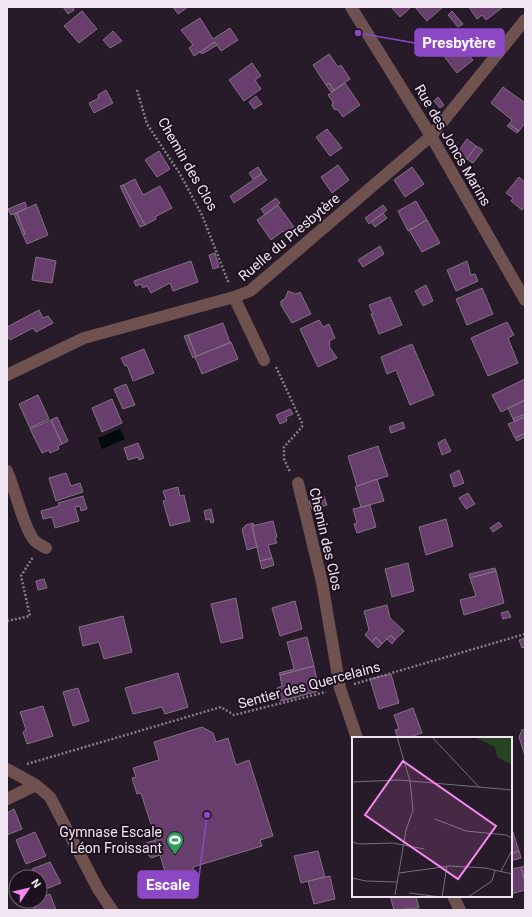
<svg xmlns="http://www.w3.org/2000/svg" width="532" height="917" font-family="Roboto,sans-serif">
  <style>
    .water { fill: #020a0c }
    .building { fill: #683f6c; stroke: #827183 }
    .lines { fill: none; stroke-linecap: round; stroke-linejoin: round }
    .path { stroke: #877b88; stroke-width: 2.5; stroke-dasharray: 2 2; stroke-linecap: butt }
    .street { stroke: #6f524f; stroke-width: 12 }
    .labels { text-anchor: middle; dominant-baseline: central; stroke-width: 4; stroke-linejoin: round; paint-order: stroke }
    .street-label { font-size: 14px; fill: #f0e6f1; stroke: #1e111f }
    .poi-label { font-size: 14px; fill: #f0e6f1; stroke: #1e111f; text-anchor: end }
    .inset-road { fill: none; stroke: #776c79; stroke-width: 1 }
    .view { fill: #f589ee; fill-opacity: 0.15; stroke: #f589ee; stroke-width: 2 }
    .inset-edge { fill: none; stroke: #f0e6f1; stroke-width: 2 }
    .leader { fill: none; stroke: #8d48c6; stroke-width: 1.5 }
    .callout-dot { fill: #8d48c6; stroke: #1e111f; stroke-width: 1.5 }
    .callout { fill: #8d48c6; stroke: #8d48c6; stroke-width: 1.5 }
    .callout-label { font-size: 15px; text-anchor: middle; font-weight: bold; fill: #fff }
  </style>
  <rect width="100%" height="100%" fill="#271a29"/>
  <path class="water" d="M120,429l5,10 -23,10 -4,-11z"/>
  <path class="building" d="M63,7h10l1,3 -6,4z
    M173,7h15l-10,7z
    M391,7h18l1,1 -10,9z
    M415,7h28l-16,14z
    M469,7h34l-17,13 -4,-5 -5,4z
    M82,11l15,18 -18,14 -15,-17z
    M452,11l11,13 -5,3 -10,-12z
    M200,18l13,21 17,-11 8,12 -17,11 -6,-9 -21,14 -5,-8 4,-3 -12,-15z
    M113,31l9,10 -12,7 -7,-8z
    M454,38l19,22 -16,13 -17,-22z
    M215,42l2,3 -15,9 -2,-2z
    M329,54l9,13 3,-2 9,14 -16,11 -5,-7 -3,2 -13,-20z
    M252,63l9,13 -6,4 6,9 -17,12 -15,-21z
    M329,83l5,7 -3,2 -5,-7z
    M345,83l15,22 -17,12 -5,-7 -4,-1 -2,-3 1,-4 -5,-7z
    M503,87l22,16v20l-6,8 -10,-7 3,-4 -21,-17z
    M106,90l7,13 -19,10 -5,-10 10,-5 -1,-3z
    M256,96l6,8 -8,5 -5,-7z
    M438,97l6,8 -4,3 -6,-7z
    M509,124l10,7 -2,2 -10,-7z
    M327,129l15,19 -12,8 -14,-19z
    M467,139l9,7 -10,14 -9,-7z
    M476,146l7,4 -10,13 -6,-4z
    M159,151l11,18 -13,8 -12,-17z
    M338,165l11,15 -17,13 -11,-16z
    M258,167l4,6 -9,6 -4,-6z
    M412,167l12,17 -19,13 -11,-17z
    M262,174l5,6 -33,23 -4,-7z
    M519,177l6,5v24l-3,4 -11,-9 2,-3 -7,-5z
    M135,179l8,16 17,-9 12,22 -17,9 1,2 -11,6 -22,-40z
    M123,185l22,40 -5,2 -20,-41z
    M276,198l4,5 -15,12 -4,-6z
    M416,201l11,19 -19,11 -10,-20z
    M25,202l2,6 -16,7 -3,-6z
    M36,204l12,31 -21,9 -4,-9 2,-1 -8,-21z
    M278,205l16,22 -9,7 -2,-3 -12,9 -14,-20z
    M383,205l4,5 -18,14 -4,-6z
    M17,213l8,21 -2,1 -9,-21z
    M383,213l4,5 -12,9 -4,-5z
    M427,220l13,23 -18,9 -13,-22z
    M380,246l4,8 -21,13 -5,-7z
    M215,253l4,14 -6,2 -4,-14z
    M36,257l20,4 -4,22 -20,-3z
    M191,261l7,21 -25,9 -3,-8 -19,10 -4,-7 -4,2 -2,-4 -5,2 -2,-5z
    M467,261l4,14 4,-1 3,7 -22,10 -9,-21z
    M426,285l7,16 -10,5 -8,-15z
    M482,288l11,26 -26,11 -11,-26z
    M288,291l8,3 4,-2 11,22 -19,9 -11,-18v-4l4,-2z
    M390,297l12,28 -23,9 -8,-20h2l-4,-9z
    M39,310l4,8 5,-2 5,7 -17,9 -3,-4 -23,12 -3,-5v-8z
    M319,320l4,7 6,-3 6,14 -6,3 1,2 -1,3 8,12 -19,9 -18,-38z
    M507,322l7,13 -6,3 10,25 -30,13 -17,-38z
    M223,323l7,20 -34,13 -8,-21z
    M188,335l8,21 -3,2 -9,-22z
    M231,342l7,17 -36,15 -7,-17z
    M412,344l22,51 -24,10 -14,-35 -9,4 -6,-17z
    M144,349l10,24 -21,8 -6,-16 -2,1 -4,-8z
    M525,379v21l-24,12 -9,-17z
    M126,384l9,21 -12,4 -9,-20z
    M38,395l11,24 -19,9 -11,-24z
    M112,399l10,24 -20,9 -10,-24z
    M525,400v14l-12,5 -5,-11z
    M290,409l3,5 -7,3 1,4 -7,3 -4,-9z
    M525,414v3l-11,4 -1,-2z
    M57,417l11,24 -6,3 -11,-24z
    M525,417v16l-10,5 -7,-14z
    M51,420l11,24 -4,2 1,3 -9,4 -1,-3 -7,3 -12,-24z
    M403,422l2,6 -14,5 -2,-6z
    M525,433v4l-8,4 -2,-3z
    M445,439l6,12 -9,4 -4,-12z
    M138,443l6,15 -5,2 -1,-3 -10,3 -4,-12z
    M378,446l10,30 -31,10 -9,-30z
    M459,470l5,13 -10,4 -4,-12z
    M66,473l5,13 9,-3 3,9 -27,9 -7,-23z
    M377,479l7,22 -23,6 -6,-20z
    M178,487l2,9 4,-1 6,26 -20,5 -7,-25 3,-1 -3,-9z
    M468,493l7,11 -9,5 -7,-11z
    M83,496l4,13 -6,2 -1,-5 -5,1 4,14 -24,7 -3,-11 -9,2 -2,-8 18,-5 -1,-3z
    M324,496l3,9 -15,5 -3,-9z
    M370,505l6,22 -19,6 -3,-9 3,-1 -4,-14z
    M211,509l3,13 -3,1 -1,-4 -4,1 -2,-9z
    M446,519l7,27 -27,9 -7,-28z
    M273,521l4,16 -2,1 2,5 -9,2 4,13 -12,3 -8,-35z
    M499,522l3,4 -9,6 -3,-4z
    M253,523l1,2 -2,1 5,21 -10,3 -5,-21 4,-4z
    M272,558l2,7 -12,4 -2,-8z
    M408,563l6,28 -22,6 -7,-28z
    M495,568l1,3 -26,7 -1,-4z
    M496,571l8,32 -40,12 -4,-15 16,-4 -6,-18z
    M44,579l3,9 -9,2 -2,-9z
    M236,598l7,40 -22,5 -10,-39z
    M295,601l7,28 -22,7 -8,-28z
    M387,605l3,13 14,13 -9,9 -4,-5 -9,9 -6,-7 -4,5 -7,-7 4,-5 -5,-19z
    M508,611l3,6 -8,2 -2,-6z
    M123,616l9,36 -28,7 -5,-17 -16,4 -4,-19z
    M391,635l4,5 -3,4 -5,-5z
    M307,637l7,29 -34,9 -1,-2 15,-4 -7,-27z
    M376,637l6,7 -4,4 -6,-6z
    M525,638v9l-3,1 -3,-8z
    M314,666l5,25 -38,10 -4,-13 5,-2 -2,-11z
    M178,673l10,34 -23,7 -3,-7 -29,7 -8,-26z
    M391,674l8,29 -20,6 -9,-30z
    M78,688l11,33 -16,5 -10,-34z
    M43,706l10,30 -26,8 -4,-12 3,-2 -6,-18z
    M413,708l9,25 -16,5h-8l-3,-8 4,-1 -5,-14z
    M202,727l11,6 3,9 12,-4 8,27 13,-5 24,76 -13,4 2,6 -69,21 2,7 -27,8 -8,-27 -9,3 -10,-10 3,-1 -1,-3 13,-4 -15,-47 -4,1 -5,-16 4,-1 -3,-9 26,-8 -5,-18z
    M525,729v27l-6,-19 3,-7z
    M14,809l8,20 -15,6v-22z
    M35,832l11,24 -20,8 -10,-24z
    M511,832h2l6,19 -8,2z
    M318,851l7,26 -24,6 -7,-27z
    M519,851l2,7 -10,3v-8z
    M50,862l11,21 -20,8 -1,-14h-5l-3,-8z
    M525,866v16l-4,-15z
    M521,867l4,15v8l-14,4v-25z
    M330,876l5,23 -21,5 -6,-23z
    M50,894l6,16h-22l-3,-8 9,-1v-3z
    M390,896h26l3,12 -25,2z"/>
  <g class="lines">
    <path class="path" d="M137,90l10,34 33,50 22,41 27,69
      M276,367l26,56v4l-18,20v12l6,13
      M7,621l23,-5 -9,-40 12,-19
      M354,684l171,-50
      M27,764l194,-57 13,8 92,-23"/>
    <path class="street" d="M351,7l80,129 94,164
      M234,297l30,63
      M7,375l77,-37 150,-41 16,-6 181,-155 94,-116
      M7,471c7,15 18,61 28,70 3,3 8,5 11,7
      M298,483l24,99 18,106 17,50
      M7,769l29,16 14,12 48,92 14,21
      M7,799l29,-14
      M453,896l7,14"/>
  </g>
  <defs>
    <g id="stadium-pin" transform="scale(0.9)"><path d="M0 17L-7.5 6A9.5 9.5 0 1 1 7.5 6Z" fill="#2e9e5b" stroke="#1e111f"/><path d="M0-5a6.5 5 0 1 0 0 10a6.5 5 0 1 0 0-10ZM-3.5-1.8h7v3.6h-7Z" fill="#fff"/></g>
  </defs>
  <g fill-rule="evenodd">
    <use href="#stadium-pin" x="175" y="840"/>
  </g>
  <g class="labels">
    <g class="street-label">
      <text transform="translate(453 145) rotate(60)">Rue des Joncs Marins</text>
      <text transform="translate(188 164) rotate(60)">Chemin des Clos</text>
      <text transform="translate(289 237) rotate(-40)">Ruelle du Presbytère</text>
      <text transform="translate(326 539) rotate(77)">Chemin des Clos</text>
      <text transform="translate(309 685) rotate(-15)">Sentier des Quercelains</text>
    </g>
    <g class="poi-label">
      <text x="162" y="832">Gymnase Escale<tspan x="162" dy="16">Léon Froissant</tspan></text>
    </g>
  </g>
  <g transform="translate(352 737)">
    <rect width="160" height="160" fill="#271a29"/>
    <path d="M122,0h38v32l-1,-5 -14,-7 -2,-10z" fill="#284324"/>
    <path class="inset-road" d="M80,0l47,50M0,45l47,-2 113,10M83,82l31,12 40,4 6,3M0,105l8,2 33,-1 31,6M149,134l11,-21M47,136l51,-7 35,2 27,6M0,141l14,3 32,1M57,156l32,4M43,158l11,-65 7,-20 -3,-29 -13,-44M90,160l5,-31M116,160l24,-16 3,-11"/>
    <path class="view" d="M51,24l93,65 -38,53 -93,-64z"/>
    <rect width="160" height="160" class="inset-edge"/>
  </g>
  <path class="leader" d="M358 33L415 43M207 815L198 885"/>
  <g class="callout-dot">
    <circle cx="358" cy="33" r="4"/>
    <circle cx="207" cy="815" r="4"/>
  </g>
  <g class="callout">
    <rect x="415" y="29" width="89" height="27" rx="4"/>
    <rect x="138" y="871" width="60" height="27" rx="4"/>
  </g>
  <g class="callout-label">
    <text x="459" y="48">Presbytère</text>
    <text x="168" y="890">Escale</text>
  </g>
  <rect width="532" height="917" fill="none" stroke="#f0e6f1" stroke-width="16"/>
  <g transform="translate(28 889) rotate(55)"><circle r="19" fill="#1e111f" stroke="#726673"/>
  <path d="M0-3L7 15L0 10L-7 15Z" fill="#f589ee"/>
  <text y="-6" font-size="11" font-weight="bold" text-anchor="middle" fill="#f0e6f1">N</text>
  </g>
</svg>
